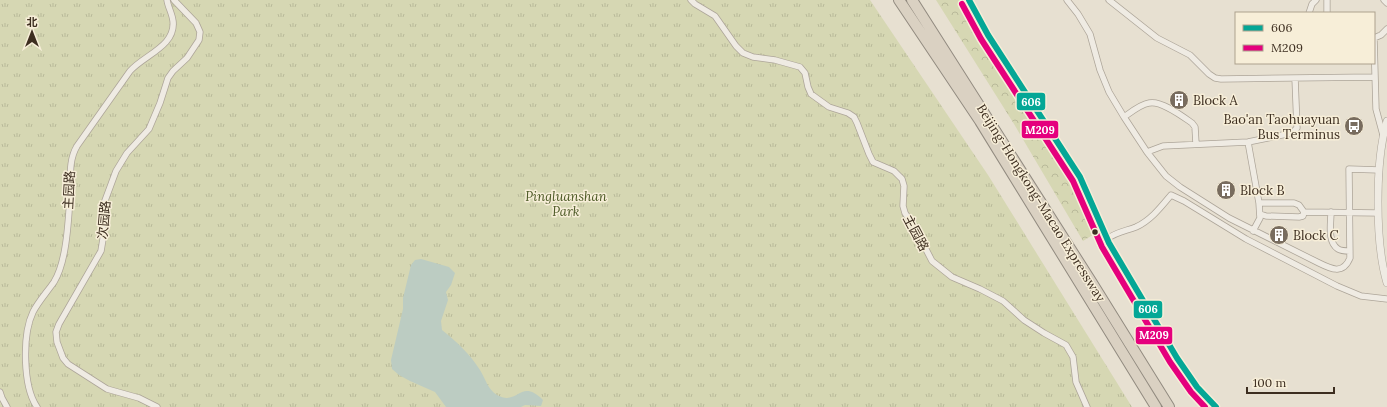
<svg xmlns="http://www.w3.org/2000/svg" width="1387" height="407" font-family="Lora,'Noto Sans SC',serif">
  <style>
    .forest { fill: url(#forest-crowns) }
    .park { fill: url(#park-tufts) }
    .water { fill: #bcccc2 }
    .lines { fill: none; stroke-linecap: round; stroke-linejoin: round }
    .minor-casing { stroke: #ada599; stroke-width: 7 }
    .tertiary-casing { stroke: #ada599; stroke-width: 8 }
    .motorway-casing { stroke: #928b80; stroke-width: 12 }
    .minor { stroke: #efebe3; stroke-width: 5.5 }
    .tertiary { stroke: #efebe3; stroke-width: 7 }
    .motorway { stroke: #dad1c2; stroke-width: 10 }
    .bus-1-casing { stroke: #f7eed8; stroke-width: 9 }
    .bus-2-casing { stroke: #f7eed8; stroke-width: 9 }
    .bus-1 { stroke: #04a796; stroke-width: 6 }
    .bus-2 { stroke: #e5007d; stroke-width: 6 }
    .bus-dot { fill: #3d2e20; stroke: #f7eed8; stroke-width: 1.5 }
    .labels { text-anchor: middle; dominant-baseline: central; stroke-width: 3; stroke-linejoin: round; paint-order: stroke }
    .poi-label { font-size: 13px; fill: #3d2e20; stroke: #f7eed8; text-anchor: start }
    .street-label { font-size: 13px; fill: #3d2e20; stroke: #f7eed8 }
    .park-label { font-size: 13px; font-style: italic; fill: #4d5a26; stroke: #f7eed8 }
    .line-badge { stroke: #f7eed8; stroke-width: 1.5 }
    .badge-label { font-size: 11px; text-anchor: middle; font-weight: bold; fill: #fff }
  </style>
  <defs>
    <pattern id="forest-crowns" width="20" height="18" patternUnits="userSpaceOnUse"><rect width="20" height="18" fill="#d6d7b3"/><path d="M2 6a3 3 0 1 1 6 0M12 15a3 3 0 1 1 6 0" fill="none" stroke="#b9b99a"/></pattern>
    <pattern id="park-tufts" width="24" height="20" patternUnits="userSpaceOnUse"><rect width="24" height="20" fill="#d6d7b3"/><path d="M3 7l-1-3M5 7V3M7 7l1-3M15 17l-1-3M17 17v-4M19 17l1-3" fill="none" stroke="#b9b99a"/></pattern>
  </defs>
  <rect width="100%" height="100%" fill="#e7e0d1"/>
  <path class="forest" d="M936,0h26l20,38 91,143 23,52 -13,8 -69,-117z"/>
  <path class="park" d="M0,0h870l118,175 144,232h-1132z"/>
  <path class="water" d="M421,259l28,8 6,6 -4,12 -5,7 2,8 -7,21 1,9c14,11 28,24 38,40 5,8 8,20 17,25 21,12 23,-18 46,5l-2,6 -16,-1 -4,2h-75l-11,-15 -25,-11 -11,-6 -7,-6 -1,-9 12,-51v-11l8,-33 4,-5z"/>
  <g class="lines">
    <g class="minor-casing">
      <path id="minor" d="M691,0l4,4 20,12 21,30 7,7 10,4 22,3 25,7 5,6 3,14 3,7 18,13 19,6 6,4 3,6 12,31 4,8 21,9 8,8 2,7 -1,20 2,7 10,15 17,33 20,16 28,12 23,12 21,19 20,13 22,12 7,12 3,25 11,25
        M1067,0l11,14 12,20 10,36 9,22 15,25 23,35 19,24 14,11 49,31 90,45c12,6 24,12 31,-5l-1,-89 30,1
        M1109,0l48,38 33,17 19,19 6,4 6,1 154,-2
        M1327,0v13
        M1384,0l3,3
        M1309,13l3,-9 4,-4
        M1124,117c7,-5 17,-13 25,-14 12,-3 33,13 43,20l3,4 1,17
        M1383,135l-7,-26 -2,-71 7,-3 6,-6
        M1248,142l11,61 1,15 -7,13
        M1147,152l16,-6 85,-4 44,-9 5,-5 -2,-50
        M1259,203h35l5,2 5,7
        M1331,212c0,11 -4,30 7,37 3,2 8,2 12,2
        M1260,214l6,2 33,1 4,-1 1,-4 74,1
        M1107,239c9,-7 19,-8 29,-12 15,-7 25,-20 35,-32l13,6 62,38 91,47 24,10 26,3
        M0,392l2,6 5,9
        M37,407c-14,-20 -15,-72 -4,-95 5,-10 14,-20 21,-30 6,-10 9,-22 11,-34 3,-17 4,-35 5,-52 1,-17 -2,-35 7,-50l53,-75c14,-16 46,-25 43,-50 -1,-8 -5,-14 -6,-21
        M157,407l-18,-9 -32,-9 -39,-25 -5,-6 -6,-16 -1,-10 3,-8 42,-73 2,-12v-33l13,-35 11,-18 22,-24 11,-26 8,-25 5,-7 14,-13 12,-18 1,-8 -4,-9 -22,-23"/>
    </g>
    <g class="tertiary-casing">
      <path id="tertiary" d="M1387,121c-12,40 -12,122 0,162"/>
    </g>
    <g class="motorway-casing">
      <path id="motorway" d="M899,0l81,121 176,286
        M912,0l180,283 77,124"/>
    </g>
    <use href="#minor" class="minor"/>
    <use href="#tertiary" class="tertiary"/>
    <use href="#motorway" class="motorway"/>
    <g class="bus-1-casing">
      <path id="bus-1" d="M969,0l19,35 92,142 29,66 68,115 20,29 19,20"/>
    </g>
    <g class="bus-2-casing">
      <path id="bus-2" d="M962,4l19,35 92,142 29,66 68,115 21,30 14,15"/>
    </g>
    <use href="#bus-1" class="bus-1"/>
    <use href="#bus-2" class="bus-2"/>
  </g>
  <defs>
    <g id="building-disc" transform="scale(1)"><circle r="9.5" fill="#786c5e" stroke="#f7eed8"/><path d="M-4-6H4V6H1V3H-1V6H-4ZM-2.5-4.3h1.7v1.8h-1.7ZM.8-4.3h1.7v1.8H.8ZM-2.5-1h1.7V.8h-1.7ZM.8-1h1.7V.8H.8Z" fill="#fff"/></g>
    <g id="bus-disc" transform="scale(1)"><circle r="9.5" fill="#786c5e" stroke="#f7eed8"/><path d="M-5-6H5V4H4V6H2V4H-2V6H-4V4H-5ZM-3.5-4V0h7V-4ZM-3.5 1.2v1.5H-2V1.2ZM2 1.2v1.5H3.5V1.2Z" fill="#fff"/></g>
  </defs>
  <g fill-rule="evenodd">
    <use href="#building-disc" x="1179" y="100"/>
    <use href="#bus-disc" x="1354" y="126"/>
    <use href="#building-disc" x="1226" y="190"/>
    <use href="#building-disc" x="1279" y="235"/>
  </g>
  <circle class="bus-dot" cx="1095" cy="232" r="3.5"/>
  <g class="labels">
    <g class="poi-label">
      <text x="1193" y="100">Block A</text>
      <text x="1340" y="119" text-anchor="end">Bao'an Taohuayuan<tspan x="1340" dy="15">Bus Terminus</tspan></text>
      <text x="1240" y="190">Block B</text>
      <text x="1293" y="235">Block C</text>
    </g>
    <g class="street-label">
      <text transform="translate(69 190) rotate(-87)">主园路</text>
      <text transform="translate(1041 203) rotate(58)">Beijing-Hongkong-Macao Expressway</text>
      <text transform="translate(104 220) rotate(-85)">次园路</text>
      <text transform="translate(916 233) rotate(62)">主园路</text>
    </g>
    <g class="park-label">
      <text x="566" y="196">Pingluanshan<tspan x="566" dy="15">Park</tspan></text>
    </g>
  </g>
  <g class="line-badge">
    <rect x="1016" y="92" width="30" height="19" rx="4" fill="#04a796"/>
    <rect x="1021" y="120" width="38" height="19" rx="4" fill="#e5007d"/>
    <rect x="1133" y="300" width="30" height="19" rx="4" fill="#04a796"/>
    <rect x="1135" y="326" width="38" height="19" rx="4" fill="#e5007d"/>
  </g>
  <g class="badge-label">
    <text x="1031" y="106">606</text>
    <text x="1040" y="134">M209</text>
    <text x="1148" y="313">606</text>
    <text x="1154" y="339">M209</text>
  </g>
  <rect x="1235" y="12" width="140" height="52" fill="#f7eed8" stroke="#ada18e"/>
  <rect x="1243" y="25" width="20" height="6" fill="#04a796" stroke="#ada18e"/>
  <text x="1271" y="32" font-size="12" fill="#3d2e20">606</text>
  <rect x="1243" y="45" width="20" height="6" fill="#e5007d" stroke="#ada18e"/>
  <text x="1271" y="52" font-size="12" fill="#3d2e20">M209</text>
  <g transform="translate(32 32)" stroke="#f7eed8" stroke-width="3" paint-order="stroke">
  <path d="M0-3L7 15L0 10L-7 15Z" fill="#3d2e20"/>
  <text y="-6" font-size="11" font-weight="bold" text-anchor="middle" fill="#3d2e20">北</text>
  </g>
  <path d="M1247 387v6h87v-6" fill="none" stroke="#3d2e20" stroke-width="2"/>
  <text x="1253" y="387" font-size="12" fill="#3d2e20" stroke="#f7eed8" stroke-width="3" paint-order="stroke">100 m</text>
</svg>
